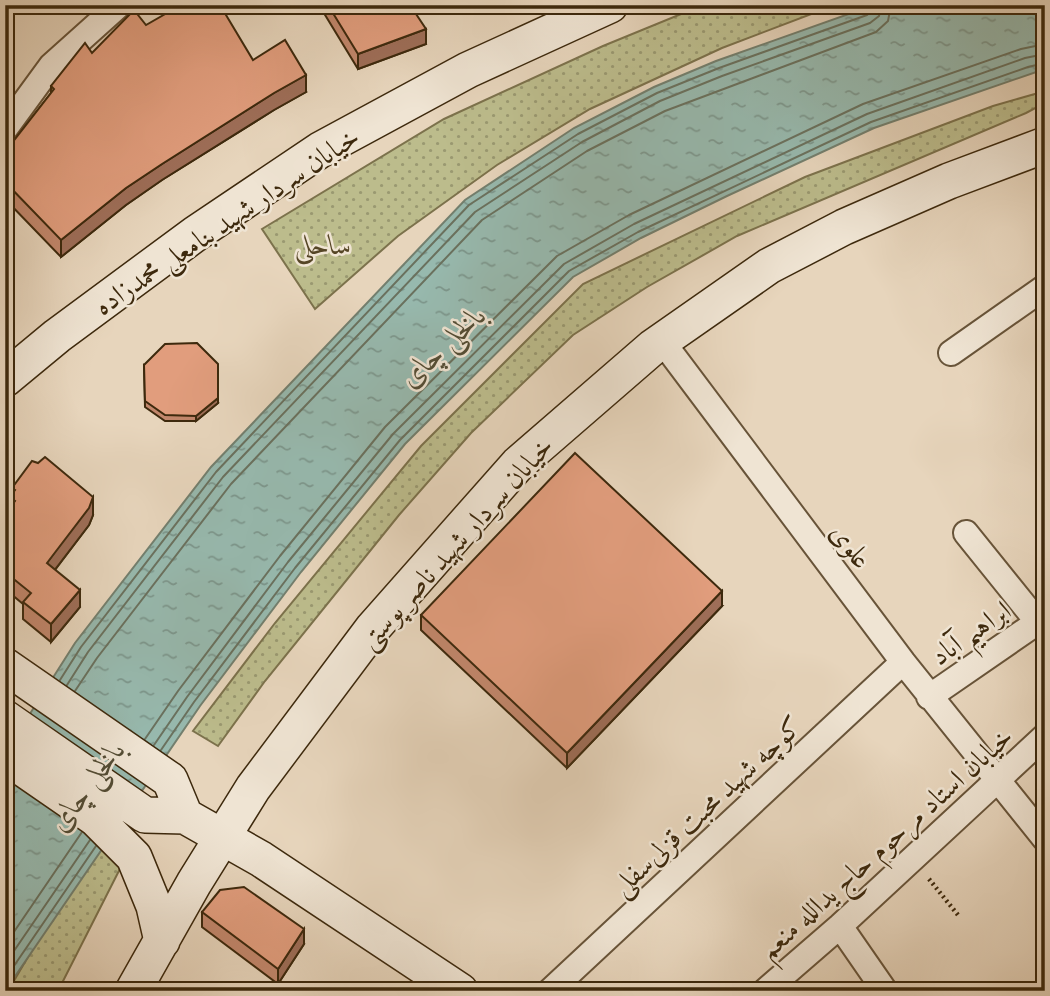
<svg xmlns="http://www.w3.org/2000/svg" width="1050" height="996" font-family="'Gentium Book Plus',Amiri,serif">
  <style>
    .park { fill: url(#park-dots); stroke: #7c724c; stroke-width: 2 }
    .water { fill: url(#water-ripples); stroke: #737f6e; stroke-width: 2 }
    .lines { fill: none; stroke-linecap: round; stroke-linejoin: round }
    .shore { stroke: #6a715e; stroke-width: 2 }
    .minor-casing { stroke: #685439; stroke-width: 28 }
    .secondary-casing { stroke: #3d290d; stroke-width: 38 }
    .path { stroke: #3d290d; stroke-width: 4.5; stroke-dasharray: 2 3.5; stroke-linecap: butt }
    .minor { stroke: #efe4d3; stroke-width: 24 }
    .secondary { stroke: #efe4d3; stroke-width: 35 }
    .wall { fill: #c2876c; stroke: #3d290d; stroke-width: 2 }
    .shaded-wall { fill: #9e6e58; stroke: #3d290d; stroke-width: 2 }
    .building { fill: #e19d7d; stroke: #3d290d; stroke-width: 2 }
    .labels { text-anchor: middle; dominant-baseline: central; stroke-width: 5; stroke-linejoin: round; paint-order: stroke }
    .street-label { font-size: 28px; fill: #3d290d; stroke: #efe4d3 }
    .park-label { font-size: 28px; font-style: italic; fill: #564626; stroke: #efe4d3 }
    .water-label { font-size: 30px; font-style: italic; fill: #544d35; stroke: #efe4d3 }
  </style>
  <defs>
    <pattern id="park-dots" width="8" height="8" patternUnits="userSpaceOnUse" patternTransform="scale(1.75)"><rect width="8" height="8" fill="#bcbc8c"/><path d="M2 2h.1M6 6h.1" fill="none" stroke="#9a9971" stroke-width="1.8" stroke-linecap="round"/></pattern>
    <pattern id="water-ripples" width="26" height="14" patternUnits="userSpaceOnUse" patternTransform="scale(1.75)"><rect width="26" height="14" fill="#97b9ae"/><path d="M2 4q2-2 4 0t4 0M15 11q2-2 4 0t4 0" fill="none" stroke="#7c968c"/></pattern>
  </defs>
  <rect width="100%" height="100%" fill="#e7d5bc"/>
  <filter id="stains"><feTurbulence type="fractalNoise" baseFrequency=".00286" numOctaves="4"/><feColorMatrix values="0 0 0 0 .2 0 0 0 0 .09 0 0 0 0 .02 0 0 0 .5 -.17"/></filter>
  <radialGradient id="worn" r=".72"><stop offset=".6" stop-color="#630" stop-opacity="0"/><stop offset="1" stop-color="#630" stop-opacity=".3"/></radialGradient>
  <path class="park" d="M703,5h132l-113,43 -132,61 -93,56 -99,71 -83,73 -53,-80 182,-110 159,-73z
    M1045,91v12l-19,10 -289,123 -90,51 -74,48 -102,98 -72,82 -134,166 -47,65 -25,-15 82,-108 146,-177 162,-162 222,-107 188,-71z
    M101,832l28,19 -71,140h-50z"/>
  <path class="water" d="M874,5h171v64l-171,59 -147,68 -86,42 -68,39 -168,167 -104,128 -101,134 -195,285v-238l70,-110 136,-176 254,-267 109,-72 80,-41 62,-26z"/>
  <g class="lines">
    <path class="shore" d="M60,680l21,-33 135,-175 253,-267 109,-71 79,-41 62,-25 148,-53 4,-4 1,-6
      M67,685l21,-33 135,-175 252,-265 107,-70 78,-41 62,-25 148,-53 9,-7 2,-11
      M75,691l22,-33 134,-174 251,-264 105,-69 78,-40 211,-79 12,-11 3,-16
      M145,739l33,-48 102,-135 105,-129 172,-171 72,-41 234,-111 158,-55 24,-5
      M154,745l33,-48 101,-135 105,-128 171,-170 70,-40 233,-110 158,-56 20,-4
      M161,750l33,-48 101,-134 105,-128 169,-169 69,-39 233,-110 157,-55 17,-4
      M5,945l77,-113
      M5,964l85,-124
      M5,979l91,-133"/>
    <g class="minor-casing">
      <path id="minor" d="M5,129l46,-63 68,-61
        M662,341l241,321 142,177
        M951,353l94,-66
        M966,533l79,98
        M929,697l116,-80
        M840,926l45,65
        M550,991l353,-329
        M765,991l75,-65 205,-190"/>
    </g>
    <g class="secondary-casing">
      <path id="secondary" d="M5,379l52,-43 138,-102 125,-84 148,-80 142,-65
        M5,666l165,114 15,36
        M5,718l140,97 40,1 76,43 199,132
        M5,756l90,62 39,39 20,49 8,35
        M133,991l61,-108 59,-95 120,-160 145,-164 135,-117 116,-81 75,-39 105,-46 96,-36"/>
    </g>
    <path class="path" d="M929,879l29,36"/>
    <use href="#minor" class="minor"/>
    <use href="#secondary" class="secondary"/>
  </g>
  <path class="wall" d="M319,5h91l16,39 -68,25z
    M146,25l107,35 53,32 -32,18 -112,70 -36,25 -65,52 -56,-58v-47l46,-59v-7l41,-33z
    M144,365l74,38 -22,18h-31l-20,-14z
    M12,488l81,27 -4,10 -34,45 25,37 -29,35 -28,-23v-15l-18,-15v-74l5,-6v-12l2,-2z
    M722,606l-155,162 -146,-138v-15z
    M202,912l102,32 -26,40 -76,-57z"/>
  <path class="shaded-wall" d="M426,29v15l-68,25v-15z
    M306,75v17l-32,18 -112,70 -36,25 -65,52v-17l65,-52 36,-24 112,-71z
    M218,398v5l-22,18v-5z
    M93,497v18l-4,10 -42,55v-17z
    M80,590v17l-29,35v-18z
    M722,591v15l-155,162v-15z
    M304,929v15l-26,40v-15z"/>
  <path class="building" d="M181,5h39l33,55 32,-20 21,35 -32,18 -112,71 -36,24 -65,52 -56,-58v-30l49,-63 -3,-3 34,-43 7,10 42,-43 12,15z
    M328,5h82l16,24 -68,25z
    M197,343l21,21v34l-22,18 -31,-1 -20,-14 -1,-36 21,-21z
    M575,453l147,138 -155,162 -146,-138z
    M45,457l48,40 -4,11 -42,55 33,27 -29,34 -28,-22 8,-9 -26,-21v-57l10,-14 -5,-4 5,-7 -3,-2 20,-27 6,2z
    M244,887l60,42 -26,40 -76,-57 18,-22z"/>
  <g class="labels">
    <g class="street-label">
      <text transform="translate(226 220) rotate(-34)">خیابان سردار شهید بنامعلی محمدزاده</text>
      <text transform="translate(455 542) rotate(-48)">خیابان سردار شهید ناصر پوستی</text>
      <text transform="translate(852 545) rotate(53)">علوی</text>
      <text transform="translate(970 632) rotate(-35)">ابراهیم آباد</text>
      <text transform="translate(706 805) rotate(-43)">کوچه شهید محبت قزلی‌سفلی</text>
      <text transform="translate(885 842) rotate(-42)">خیابان استاد مرحوم حاج یدالله منعم</text>
    </g>
    <g class="park-label">
      <text x="323" y="243">ساحلی</text>
    </g>
    <g class="water-label">
      <text transform="translate(442 345) rotate(-43)">بالخلی چای</text>
      <text transform="translate(86 785) rotate(-53)">بالخلی چای</text>
    </g>
  </g>
  <rect width="1050" height="996" fill="none" stroke="#e7d5bc" stroke-width="28"/>
  <rect x="7" y="7" width="1036" height="982" fill="none" stroke="#3d290d" stroke-width="3.5"/>
  <rect x="14" y="14" width="1022" height="968" fill="none" stroke="#3d290d" stroke-width="2"/>
  <rect width="100%" height="100%" filter="url(#stains)"/>
  <rect width="100%" height="100%" fill="url(#worn)"/>
</svg>
